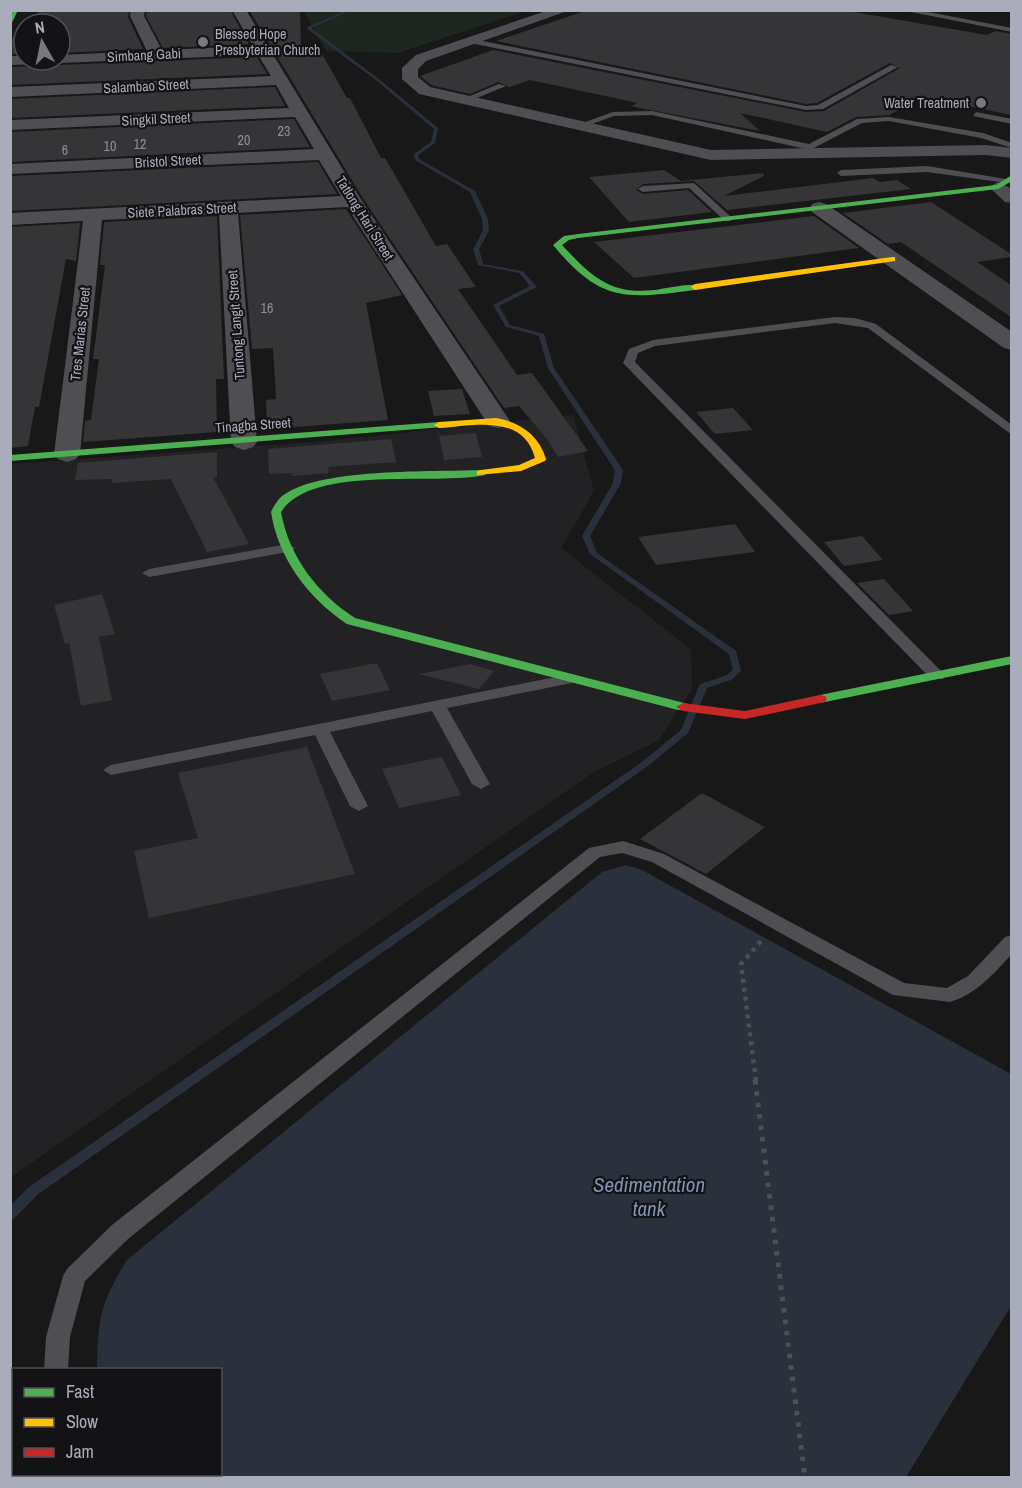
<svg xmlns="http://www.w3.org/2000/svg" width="1022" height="1488" font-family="'Archivo Narrow',sans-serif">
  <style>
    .built { fill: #222225 }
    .green { fill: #1e2620 }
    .water { fill: #2b313c }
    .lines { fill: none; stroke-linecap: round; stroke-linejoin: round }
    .stream { fill: #2b313c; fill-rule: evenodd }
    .building { fill: #353537 }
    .path-far1 { stroke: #4f4f54; stroke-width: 4.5; stroke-dasharray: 4 5; stroke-linecap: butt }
    .path { stroke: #4f4f54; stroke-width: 5; stroke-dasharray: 4.5 7; stroke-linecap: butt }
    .lane { fill: #4e4e53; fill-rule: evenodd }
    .street { fill: #4e4e53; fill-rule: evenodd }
    .fast { fill: #4caf50; fill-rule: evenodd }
    .slow { fill: #ffc107; fill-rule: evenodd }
    .jam { fill: #c62828; fill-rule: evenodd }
    .poi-dot { fill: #767882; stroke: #131215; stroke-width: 2 }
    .labels { text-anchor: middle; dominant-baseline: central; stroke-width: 4.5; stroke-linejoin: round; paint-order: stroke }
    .far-poi-label { font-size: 14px; fill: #a9acba; stroke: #131215; text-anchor: start }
    .far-street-label { font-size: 14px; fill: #a9acba; stroke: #131215 }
    .number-label { font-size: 14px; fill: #8c8e99 }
    .near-water-label { font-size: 21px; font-style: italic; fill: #7f94b6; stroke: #131215 }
  </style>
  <rect width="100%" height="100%" fill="#181819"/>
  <path class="built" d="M573,415l21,76 -33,57 130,101 1,40 -33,51 -65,32 -583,405v-713l303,-22z"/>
  <path class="green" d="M304,11h221l-127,42 -72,-2z"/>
  <path class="water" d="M626,865l16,5 369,204v232l-105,171h-812v-3h126v-104l-123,-1c1,-51 3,-65 30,-109l475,-388z"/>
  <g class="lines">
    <path class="stream" d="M346,10h6l-41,18 68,51 59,49 -3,15 -17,12 1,4 56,32 13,28 1,12 -10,18 4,15 40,7 14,16 -38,19 11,19 34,9 10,34 69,102 -2,13 -31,53 7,17 139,98 5,20 -10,9 -24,8 -19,45 -40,33 -611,429 -23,24 -4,1v-14l19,-19 613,-425 39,-32 19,-46 25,-8 8,-6 -4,-16 -139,-100 -8,-18 31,-53 2,-13 -67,-102 -9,-32 -33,-9 -13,-22 37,-19 -11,-13 -41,-8 -5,-16 10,-18 -1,-12 -12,-27 -55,-32 -1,-6 17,-12 3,-13 -57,-48 -71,-53z"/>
  </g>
  <path class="building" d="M39,10h90l-1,7 15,32 -83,4v-29h-31l7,-2z
    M147,10h83l19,34 -86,4 -17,-32z
    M249,10h51l1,38 17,-1 29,51h3l31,60h4l51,88 11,-2 29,43 -18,2 59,86 15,-2 56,78 -30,6 -10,-17 -29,-34 -15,2 -140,-208z
    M588,10h254l145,25 9,-4 15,3v81l-87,-18 -35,18 -33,2 -29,15 -87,-19 20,18 -115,-22 -14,-3 7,-3 -108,-23 -20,7 -12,-5 -28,12 -39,-9 -11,-9 73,-26 313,62 18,-1 76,-43 -10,-5 -73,40 -11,1 -310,-63z
    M24,26v28h-14v-10l7,-16z
    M257,57l10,17 -257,11v-18l32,-1 9,-5 9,4z
    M275,87l10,19 -275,12v-19z
    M294,119l16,28 -300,15v-30z
    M318,162l19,32 -327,17v-35z
    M664,170l17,11 82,-8 1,3 -40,20 149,-18 7,4 17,-2 14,9 -184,21 -33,-29 -51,3 -7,6 7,4 45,-4 24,22 -83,10 -40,-45z
    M931,202l80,52v3l-34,5 34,23v32l-110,-75 -13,2 -45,-31z
    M346,209l56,86 -36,8 22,117 -121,9 -1,-29 10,-1 -3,-51 -21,1 -12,-134z
    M217,216l7,163h-8l1,53 -134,10 2,-21 6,-1 8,-61h-6l12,-94h-5l4,-43z
    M814,216l45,32 -225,30 -40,-36z
    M80,223l-4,38 -10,-2 -27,148h-4l-7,39 -18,2v-221z
    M462,389l8,25 -36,2 -6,-25z
    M733,408l20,22 -38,4 -19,-22z
    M476,433l6,24 -38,3 -5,-24z
    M391,439l5,23 -68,5 1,6 -36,3 -1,-3 -23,1 -1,-25z
    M217,452v25h-4l36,67 -42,8 -36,-73 -59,4v-4l-37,1 3,-17z
    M735,524l20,28 -99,13 -18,-28z
    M862,536l21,24 -39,6 -20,-24z
    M884,579l29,32 -24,4 -32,-32z
    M102,594l13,40 -16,3 13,63 -31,6 -12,-63 -4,1 -11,-39z
    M377,663l13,27 -58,11 -12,-27z
    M470,664l24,7 -15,18 -60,-15z
    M307,747l48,127 -206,44 -15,-67 64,-13 -20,-65z
    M442,757l19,38 -62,13 -17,-39z
    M702,793l63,34 -59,47 -66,-35z"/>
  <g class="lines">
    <path class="path-far1" d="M756,1081l-15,-117 20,-23"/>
    <path class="path" d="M755,1080l50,398"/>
    <path class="lane" d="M901,10h17l94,18v4z
      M473,39l333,67 12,-1 73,-40 7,2 -75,42 -17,1 -336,-67z
      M499,84l7,2 -39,16 -7,-2z
      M652,111l157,33 48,-25 32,-2 94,16 29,10v5l-31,-10 -92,-17 -27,2 -52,27 -158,-35 -38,1 -36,13 -4,-3 39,-14z
      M976,112l36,7v5l-39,-8z
      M927,166l85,14 -5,3 -80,-11 -86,4 -4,-3 4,-3z
      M694,183l37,34v4h-6l-36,-33 -46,4 -5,-3 5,-3z
      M835,317l20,1 21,6 136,101v10l-144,-107 -33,-5 -180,23 -17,7 -3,9 308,311 2,3 -2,3h-12l-308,-316 6,-14 24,-9z
      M288,544l7,4 -2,3 -144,26 -7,-4 7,-4z
      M571,674l6,2 2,3 -2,3 -130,26 43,76 -9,5 -9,-5 -40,-73 -102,21 38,74 -9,5 -9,-5 -35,-71 -204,40 -8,-5 8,-5z
      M623,841l41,13 240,129 43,5 21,-12 37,-39 7,-2v19c-19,20 -35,40 -62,48l-57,-7 -241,-133 -30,-9 -22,4 -472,382 -43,42 -15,56 -2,33h-24l2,-33 17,-61 4,-7 45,-44 477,-377z
      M36,1474h26v4h-26z"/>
    <path class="street" d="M131,10h14l-1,6 18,34 91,-4 -21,-36h14l116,191 148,220 -3,5 -9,2 -9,-2 -142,-219 -109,6 19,229 -4,5 -9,3 -9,-3 -4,-5 -12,-228 -117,6 -22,234 -4,5 -9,3 -9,-3 -4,-5 29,-233 -73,4v-12l331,-17 -22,-36 -309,14v-10l304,-15 -19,-32 -285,13v-10l279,-12 -13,-23 -266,12v-10l261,-11 -13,-21 -198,8 -7,-3h7v-5l87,-4 -17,-35z
      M549,10h21l-144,51 -8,8v8l12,10 281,63 275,-5 26,3v10l-26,-3 -275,5 -292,-66 -17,-15v-11l14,-13z
      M10,56h14v4h25l-7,4 -32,1z
      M998,182l14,7v14l-7,-1 -16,-15z
      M819,202l7,2 186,128v18l-8,-2 -192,-136 -2,-4 2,-4z"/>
    <path class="fast" d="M12,10h6l-8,17z
      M1012,175v6l-14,8 -420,49 -9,2 -7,5c30,32 48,50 93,45 14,-2 30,-6 43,-5v4l-3,1c-69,9 -94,13 -142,-45l11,-9 14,-2 418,-49z
      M439,422l4,1v4l-433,34v-6z
      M481,470l4,1v4c-51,11 -173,-11 -204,37 8,45 37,82 74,106l333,86 2,3 -2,3h-10l-331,-86c-39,-26 -69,-66 -76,-112 3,-6 7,-14 14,-18 39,-26 147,-22 196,-24z
      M1012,656v8l-192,39 -7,-4 7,-4z"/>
    <path class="slow" d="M892,257h3v4l-200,29 -4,-3 4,-3z
      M496,418c24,4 43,17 50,41l-1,2 -24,10 -44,4v-4l4,-1 38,-5 16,-7c-12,-45 -62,-32 -96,-30l-5,-3 5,-3z"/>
    <path class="jam" d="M820,695l5,1 2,3 -2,3 -80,17 -62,-8 -7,-4 7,-4 62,8z"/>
  </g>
  <g class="poi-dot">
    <circle cx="203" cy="42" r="6"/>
    <circle cx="981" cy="103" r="6"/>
  </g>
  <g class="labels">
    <g class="far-poi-label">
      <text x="215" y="34">Blessed Hope<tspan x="215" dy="16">Presbyterian Church</tspan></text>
      <text x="969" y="103" text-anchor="end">Water Treatment</text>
    </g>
    <g class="far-street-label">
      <text transform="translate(144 55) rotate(-3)">Simbang Gabi</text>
      <text transform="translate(146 86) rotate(-3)">Salambao Street</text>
      <text transform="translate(156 119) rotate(-3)">Singkil Street</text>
      <text transform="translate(168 161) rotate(-3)">Bristol Street</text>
      <text transform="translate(182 210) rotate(-3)">Siete Palabras Street</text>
      <text transform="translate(365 218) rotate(58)">Tatlong Hari Street</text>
      <text transform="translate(236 325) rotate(-94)">Tuntong Langit Street</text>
      <text transform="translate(80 334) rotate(-84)">Tres Marias Street</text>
      <text transform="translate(253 425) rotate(-4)">Tinagba Street</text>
    </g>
    <g class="number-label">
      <text x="284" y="131">23</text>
      <text x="244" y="140">20</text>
      <text x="140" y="144">12</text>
      <text x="110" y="146">10</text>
      <text x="65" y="150">6</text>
      <text x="267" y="308">16</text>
    </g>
    <g class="near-water-label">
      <text x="649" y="1184">Sedimentation<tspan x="649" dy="24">tank</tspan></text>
    </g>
  </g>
  <rect width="1022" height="1488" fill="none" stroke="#a9acba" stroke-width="24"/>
  <rect x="12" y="1368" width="210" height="108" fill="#131215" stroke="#4f5057" stroke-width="1.5"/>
  <rect x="24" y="1388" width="30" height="9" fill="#4caf50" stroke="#4f5057" stroke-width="1.5"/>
  <text x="66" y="1398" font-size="18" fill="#a9acba">Fast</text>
  <rect x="24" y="1418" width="30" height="9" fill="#ffc107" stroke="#4f5057" stroke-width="1.5"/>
  <text x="66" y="1428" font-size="18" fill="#a9acba">Slow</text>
  <rect x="24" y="1448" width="30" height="9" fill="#c62828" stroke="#4f5057" stroke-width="1.5"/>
  <text x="66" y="1458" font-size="18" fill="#a9acba">Jam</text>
  <g transform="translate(42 42) rotate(351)"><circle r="28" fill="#131215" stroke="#4f5057" stroke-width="1.5"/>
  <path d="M0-4.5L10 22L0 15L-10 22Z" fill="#767882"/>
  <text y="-9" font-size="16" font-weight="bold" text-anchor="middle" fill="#a9acba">N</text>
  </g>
</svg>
